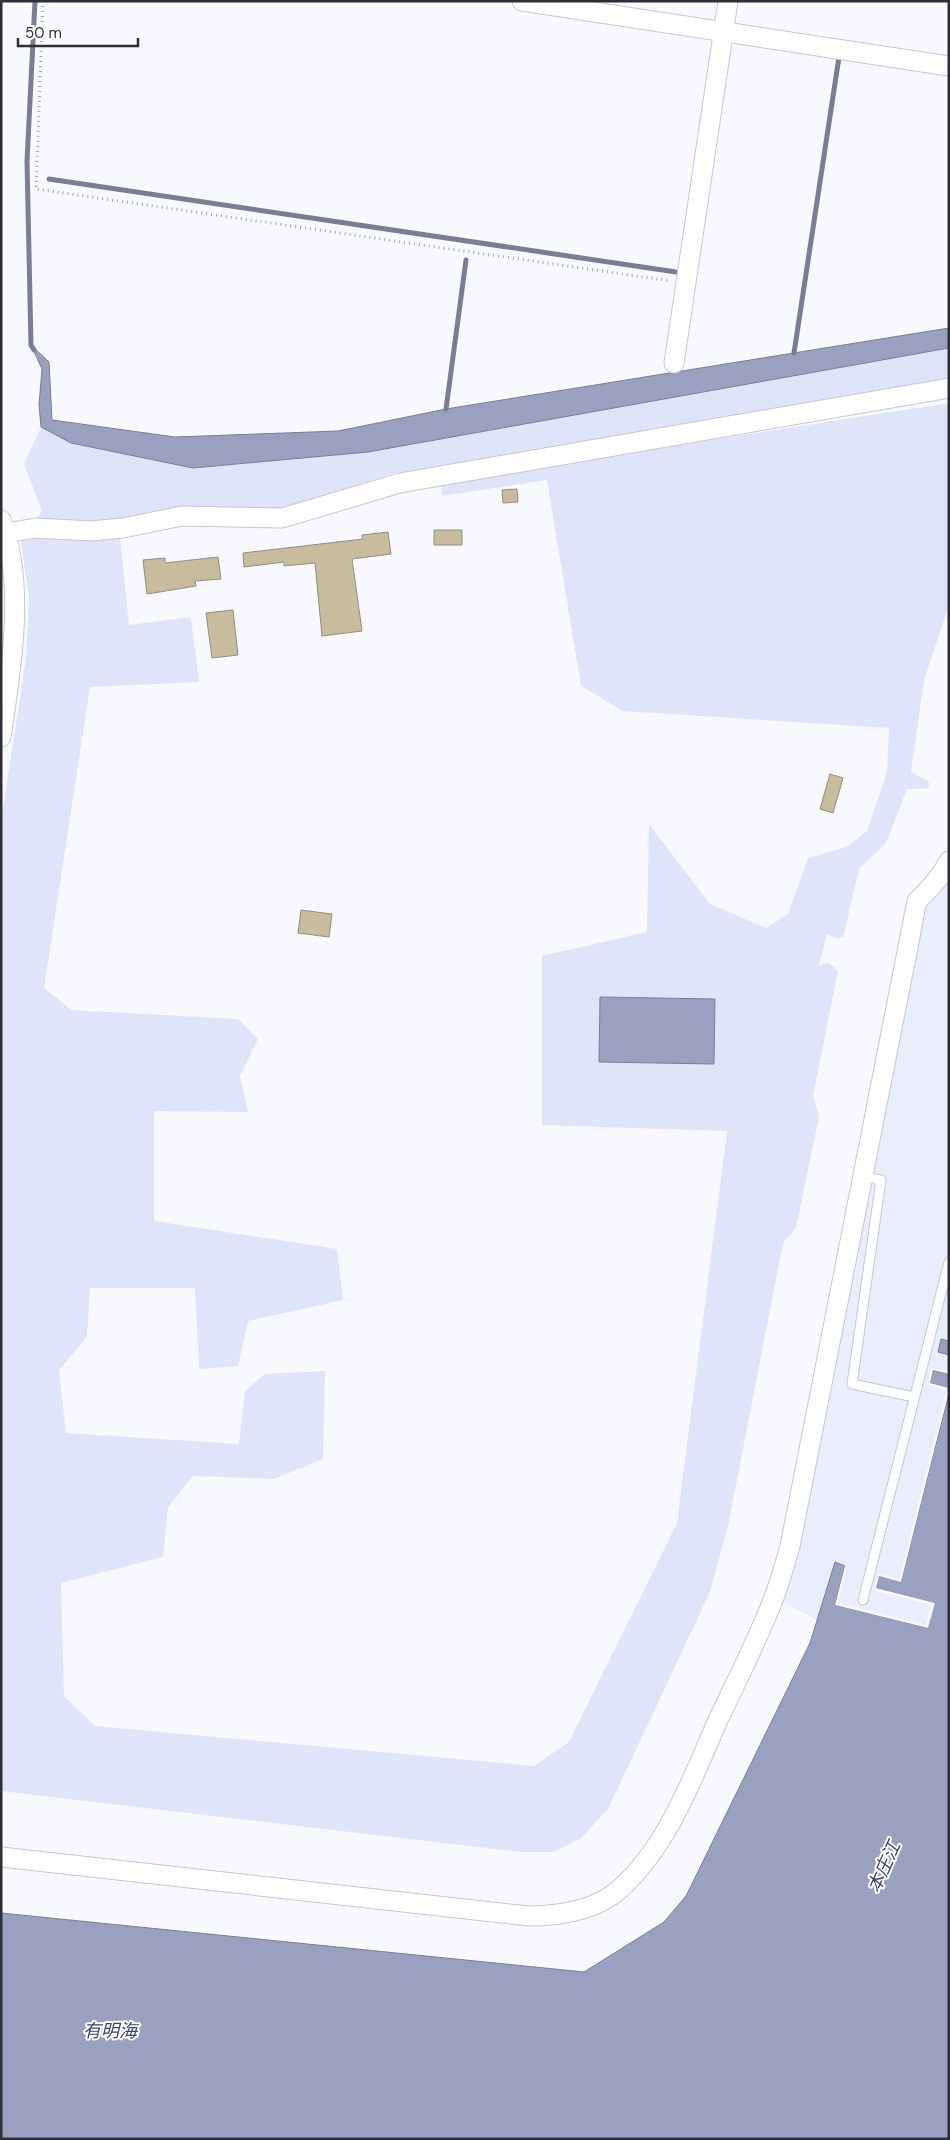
<svg xmlns="http://www.w3.org/2000/svg" width="950" height="2140" font-family="'DM Sans','Noto Sans JP',sans-serif">
  <style>
    .built { fill: #eaedfc }
    .green { fill: #dfe4fb }
    .water { fill: #9aa0bf; stroke: #7a7e95 }
    .pier { fill: #f8f9fe }
    .lines { fill: none; stroke-linecap: round; stroke-linejoin: round }
    .stream { stroke: #7a7e95; stroke-width: 5 }
    .building { fill: #c7bc9c; stroke: #928e83 }
    .service-casing { stroke: #c4c7d3; stroke-width: 11 }
    .minor-casing { stroke: #c4c7d3; stroke-width: 21 }
    .path { stroke: #a4a5aa; stroke-width: 3; stroke-dasharray: 1 4; stroke-linecap: butt }
    .service { stroke: #fff; stroke-width: 9 }
    .minor { stroke: #fff; stroke-width: 19 }
    .labels { text-anchor: middle; dominant-baseline: central; stroke-width: 4; stroke-linejoin: round; paint-order: stroke }
    .water-label { font-size: 18px; font-style: italic; fill: #3c426f; stroke: #fff }
  </style>
  <rect width="100%" height="100%" fill="#f8f9fe"/>
  <path class="built" d="M949,875v798l-126,-50 -42,-22 143,-698z"/>
  <path class="green" d="M949,348v34l-4,1 -554,91 -111,35 -160,28 9,88 62,-8 8,65 -109,5 -46,301 27,22 167,9 20,20 -18,37 8,36 -94,-1v110l183,28 6,51 -95,21 -10,45 -39,3 -4,-81h-105l-3,49 -28,33 7,63 173,11 6,-53 20,-17 60,-3 -2,88 -49,20 -81,-3 -25,31 -5,50 -102,26 3,113 31,30 439,40 35,-24 108,-219 50,-392 -185,-6v-169l105,-24 2,-108 61,80 56,24 22,-14 20,-56 39,-11 20,-16 20,-59 2,-44 -266,-17 -42,-25 -34,-206 -105,16 -1,-11 142,-25 366,-57v202l-25,75 -13,92 17,9 2,5 -4,3h-19l-21,54 -27,26 -16,69h-8l-8,-4 -8,31 10,-2 9,8 -25,125 6,20 -23,112 -13,15 -55,283 -18,66 -102,217 -28,30 -27,13h-32l-520,-61v-969l25,-163 3,-60 -8,-57 21,-31 -18,-47 17,-37 30,16 122,25 175,-16z"/>
  <path class="water" d="M949,328v20l-581,104 -175,16 -122,-25 -30,-16 -2,-22 3,-36 -11,-24 18,17 3,58 123,17 163,-6 108,-22z
    M600,997l115,2 -1,65 -115,-2z
    M941,1339l8,2v14l-11,-3z
    M933,1370l16,4v14l-19,-5z
    M949,1393v746h-948v-226l583,59 80,-50 22,-26 124,-253 25,-81 10,4 -10,39 93,23 6,-25 -58,-15 3,-12 22,5z"/>
  <path class="pier" d="M931,1368l18,3v3l-16,-4 -3,13 19,5v2l-21,-5z
    M949,1391l-48,191 -22,-6 -3,12 59,15 -7,25 -93,-23 10,-39 2,1 -9,36 88,22 5,-20 -55,-14 -2,-3 4,-14 21,5 47,-186z"/>
  <g class="lines">
    <path class="stream" d="M49,179l627,93
      M34,350l-3,-5 -4,-184 8,-160
      M794,353l45,-296
      M446,409l20,-149"/>
  </g>
  <path class="building" d="M517,489l1,13 -15,1 -1,-13z
    M434,530h28v15h-28z
    M388,532l3,22 -39,5 10,72 -40,5 -7,-73 -31,3v-4l-40,5 -1,-14 120,-14 -1,-4z
    M218,557l3,22 -26,2 1,5 -49,8 -4,-34 22,-2v5z
    M233,610l5,45 -26,3 -6,-45z
    M830,774l13,4 -10,35 -13,-4z
    M301,910l31,4 -3,23 -31,-4z"/>
  <g class="lines">
    <g class="service-casing">
      <path id="service" d="M870,1178l11,2 -29,204 62,13
        M863,1600l86,-338"/>
    </g>
    <g class="minor-casing">
      <path id="minor" d="M522,1l427,65
        M674,363l54,-362
        M1,520c25,64 10,151 0,217
        M6,533l30,-5 55,3 32,-3 59,-12 100,2 118,-35 549,-95
        M1,1857l527,59c32,0 67,-5 92,-27 49,-45 72,-110 98,-169 19,-40 39,-79 55,-120 7,-18 12,-36 17,-54l127,-645c13,-12 24,-24 32,-40"/>
    </g>
    <path class="path" d="M43,1l-7,188 635,92"/>
    <use href="#service" class="service"/>
    <use href="#minor" class="minor"/>
  </g>
  <g class="labels">
    <g class="water-label">
      <text transform="translate(884 1867) rotate(-66)">本庄江</text>
      <text x="110" y="2031">有明海</text>
    </g>
  </g>
  <rect width="950" height="2140" fill="none" stroke="#2e2f34" stroke-width="5"/>
  <path d="M18 38v8h120v-8" fill="none" stroke="#2e2f34" stroke-width="2.5"/>
  <text x="25" y="38" font-size="15" fill="#2e2f34" stroke="#ffffff" stroke-width="4" paint-order="stroke">50 m</text>
</svg>
